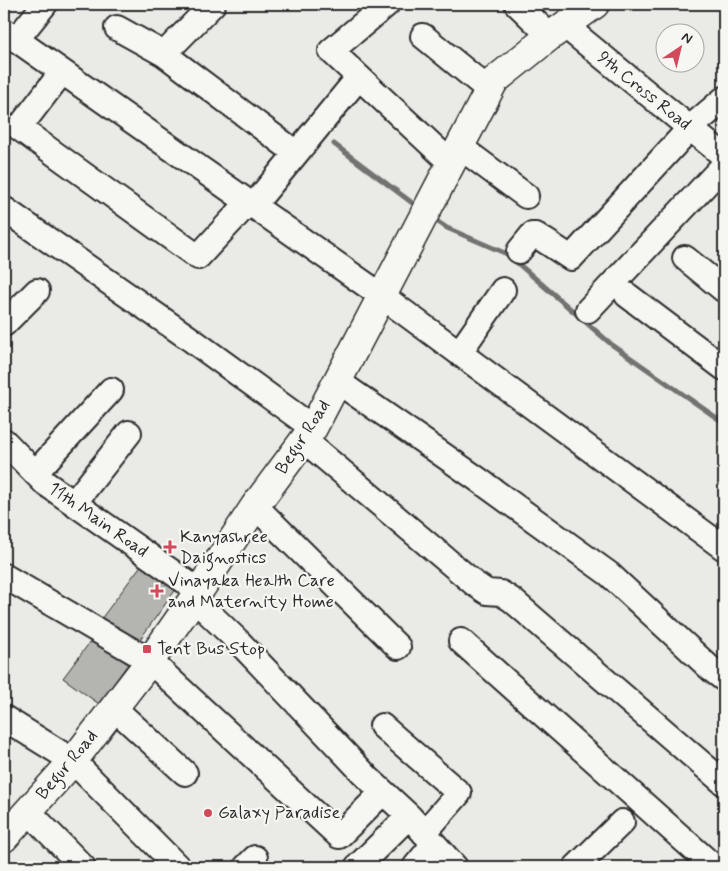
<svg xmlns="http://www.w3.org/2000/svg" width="728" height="871" font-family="Mynerve,sans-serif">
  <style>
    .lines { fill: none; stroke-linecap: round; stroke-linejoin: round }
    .stream { stroke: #727270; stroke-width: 5 }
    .building { fill: #b4b4b1; stroke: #2b2b2b }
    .minor-casing { stroke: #2b2b2b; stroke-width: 28 }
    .major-casing { stroke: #2b2b2b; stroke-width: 31 }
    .minor { stroke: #f6f6f2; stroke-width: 24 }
    .major { stroke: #f6f6f2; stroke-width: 28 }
    .poi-dot { fill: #d1495b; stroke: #f6f6f2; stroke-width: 2 }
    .labels { text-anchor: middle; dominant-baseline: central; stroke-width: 4.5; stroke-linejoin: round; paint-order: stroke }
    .street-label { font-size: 18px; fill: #2b2b2b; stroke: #f6f6f2 }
    .poi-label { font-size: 18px; fill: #2b2b2b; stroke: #f6f6f2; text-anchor: start }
  </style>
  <rect width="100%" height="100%" fill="#eaeae6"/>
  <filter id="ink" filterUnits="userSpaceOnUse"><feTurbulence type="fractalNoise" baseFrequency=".02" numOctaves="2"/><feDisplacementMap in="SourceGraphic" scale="10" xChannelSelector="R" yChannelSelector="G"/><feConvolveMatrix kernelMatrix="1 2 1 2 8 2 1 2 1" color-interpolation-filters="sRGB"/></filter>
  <g filter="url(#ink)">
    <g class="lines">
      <path class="stream" d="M334,144l85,64
        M432,218l15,10 60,26 104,90 113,79"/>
    </g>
    <path class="building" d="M145,560l34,25 -46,64 -35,-26z
      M93,638l35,26 -29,40 -36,-26z"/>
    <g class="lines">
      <g class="minor-casing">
        <path id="minor" d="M213,4l-49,50 132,99
          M387,4l-56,47 120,112
          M517,4l33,32
          M564,25l160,131
          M117,28l47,26
          M4,31l378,265 342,252
          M423,36l66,54
          M16,40l29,-36
          M62,72l-43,56 179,129 50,-54
          M460,147l66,49
          M253,206l106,-129
          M4,209l185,129 124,90
          M519,251l13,-16h4l35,23 119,-130 34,-29
          M685,258l39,32
          M627,295l97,73
          M588,310l136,-145
          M4,324l33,-33
          M459,353l44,-63
          M337,381l139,97 133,96 103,96 12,9
          M304,440l171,144 12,8 14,1 11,7 212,183
          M4,441l41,42 154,108
          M35,473l76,-83
          M74,503l55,-70
          M255,506l143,141
          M4,576l146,85 189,175 44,-44
          M194,599l45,43 129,136 41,38 46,51
          M461,641l253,226
          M114,708l71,65
          M4,718l69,43 105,106
          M382,726l77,67 -35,40
          M28,811l55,56
          M246,867l9,-9
          M357,867l52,-51
          M415,867l19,-23
          M576,867l46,-45"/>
      </g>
      <g class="major-casing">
        <path id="major" d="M4,838l69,-77 77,-100 49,-70 56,-85 58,-78 181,-347 56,-45 45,-32"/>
      </g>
      <use href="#minor" class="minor"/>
      <use href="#major" class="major"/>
    </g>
  </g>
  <g class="poi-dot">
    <path d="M167.5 539.5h5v5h5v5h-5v5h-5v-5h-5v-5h5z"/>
    <path d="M154.5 583.5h5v5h5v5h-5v5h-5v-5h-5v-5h5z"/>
    <rect x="142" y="644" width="10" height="10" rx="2.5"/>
    <circle cx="208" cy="813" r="5"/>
  </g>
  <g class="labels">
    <g class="street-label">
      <text transform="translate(644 91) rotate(39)">9th Cross Road</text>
      <text transform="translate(303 437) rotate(-57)">Begur Road</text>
      <text transform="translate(98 520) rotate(35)">11th Main Road</text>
      <text transform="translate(67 765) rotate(-50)">Begur Road</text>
    </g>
    <g class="poi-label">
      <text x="180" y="537">Kanyashree<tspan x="180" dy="21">Daignostics</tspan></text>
      <text x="168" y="581">Vinayaka Health Care<tspan x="168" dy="21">and Maternity Home</tspan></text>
      <text x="157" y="649">Tent Bus Stop</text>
      <text x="218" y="813">Galaxy Paradise</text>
    </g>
  </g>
  <rect width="728" height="871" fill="none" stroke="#f6f6f2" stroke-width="20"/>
  <rect x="10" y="10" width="708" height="851" fill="none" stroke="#2b2b2b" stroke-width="2" filter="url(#ink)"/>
  <g transform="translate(680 48) rotate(35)"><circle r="24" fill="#f6f6f2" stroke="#a5a5a2"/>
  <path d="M0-4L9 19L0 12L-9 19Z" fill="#d1495b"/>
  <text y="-8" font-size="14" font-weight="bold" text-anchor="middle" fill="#2b2b2b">N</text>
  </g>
</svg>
